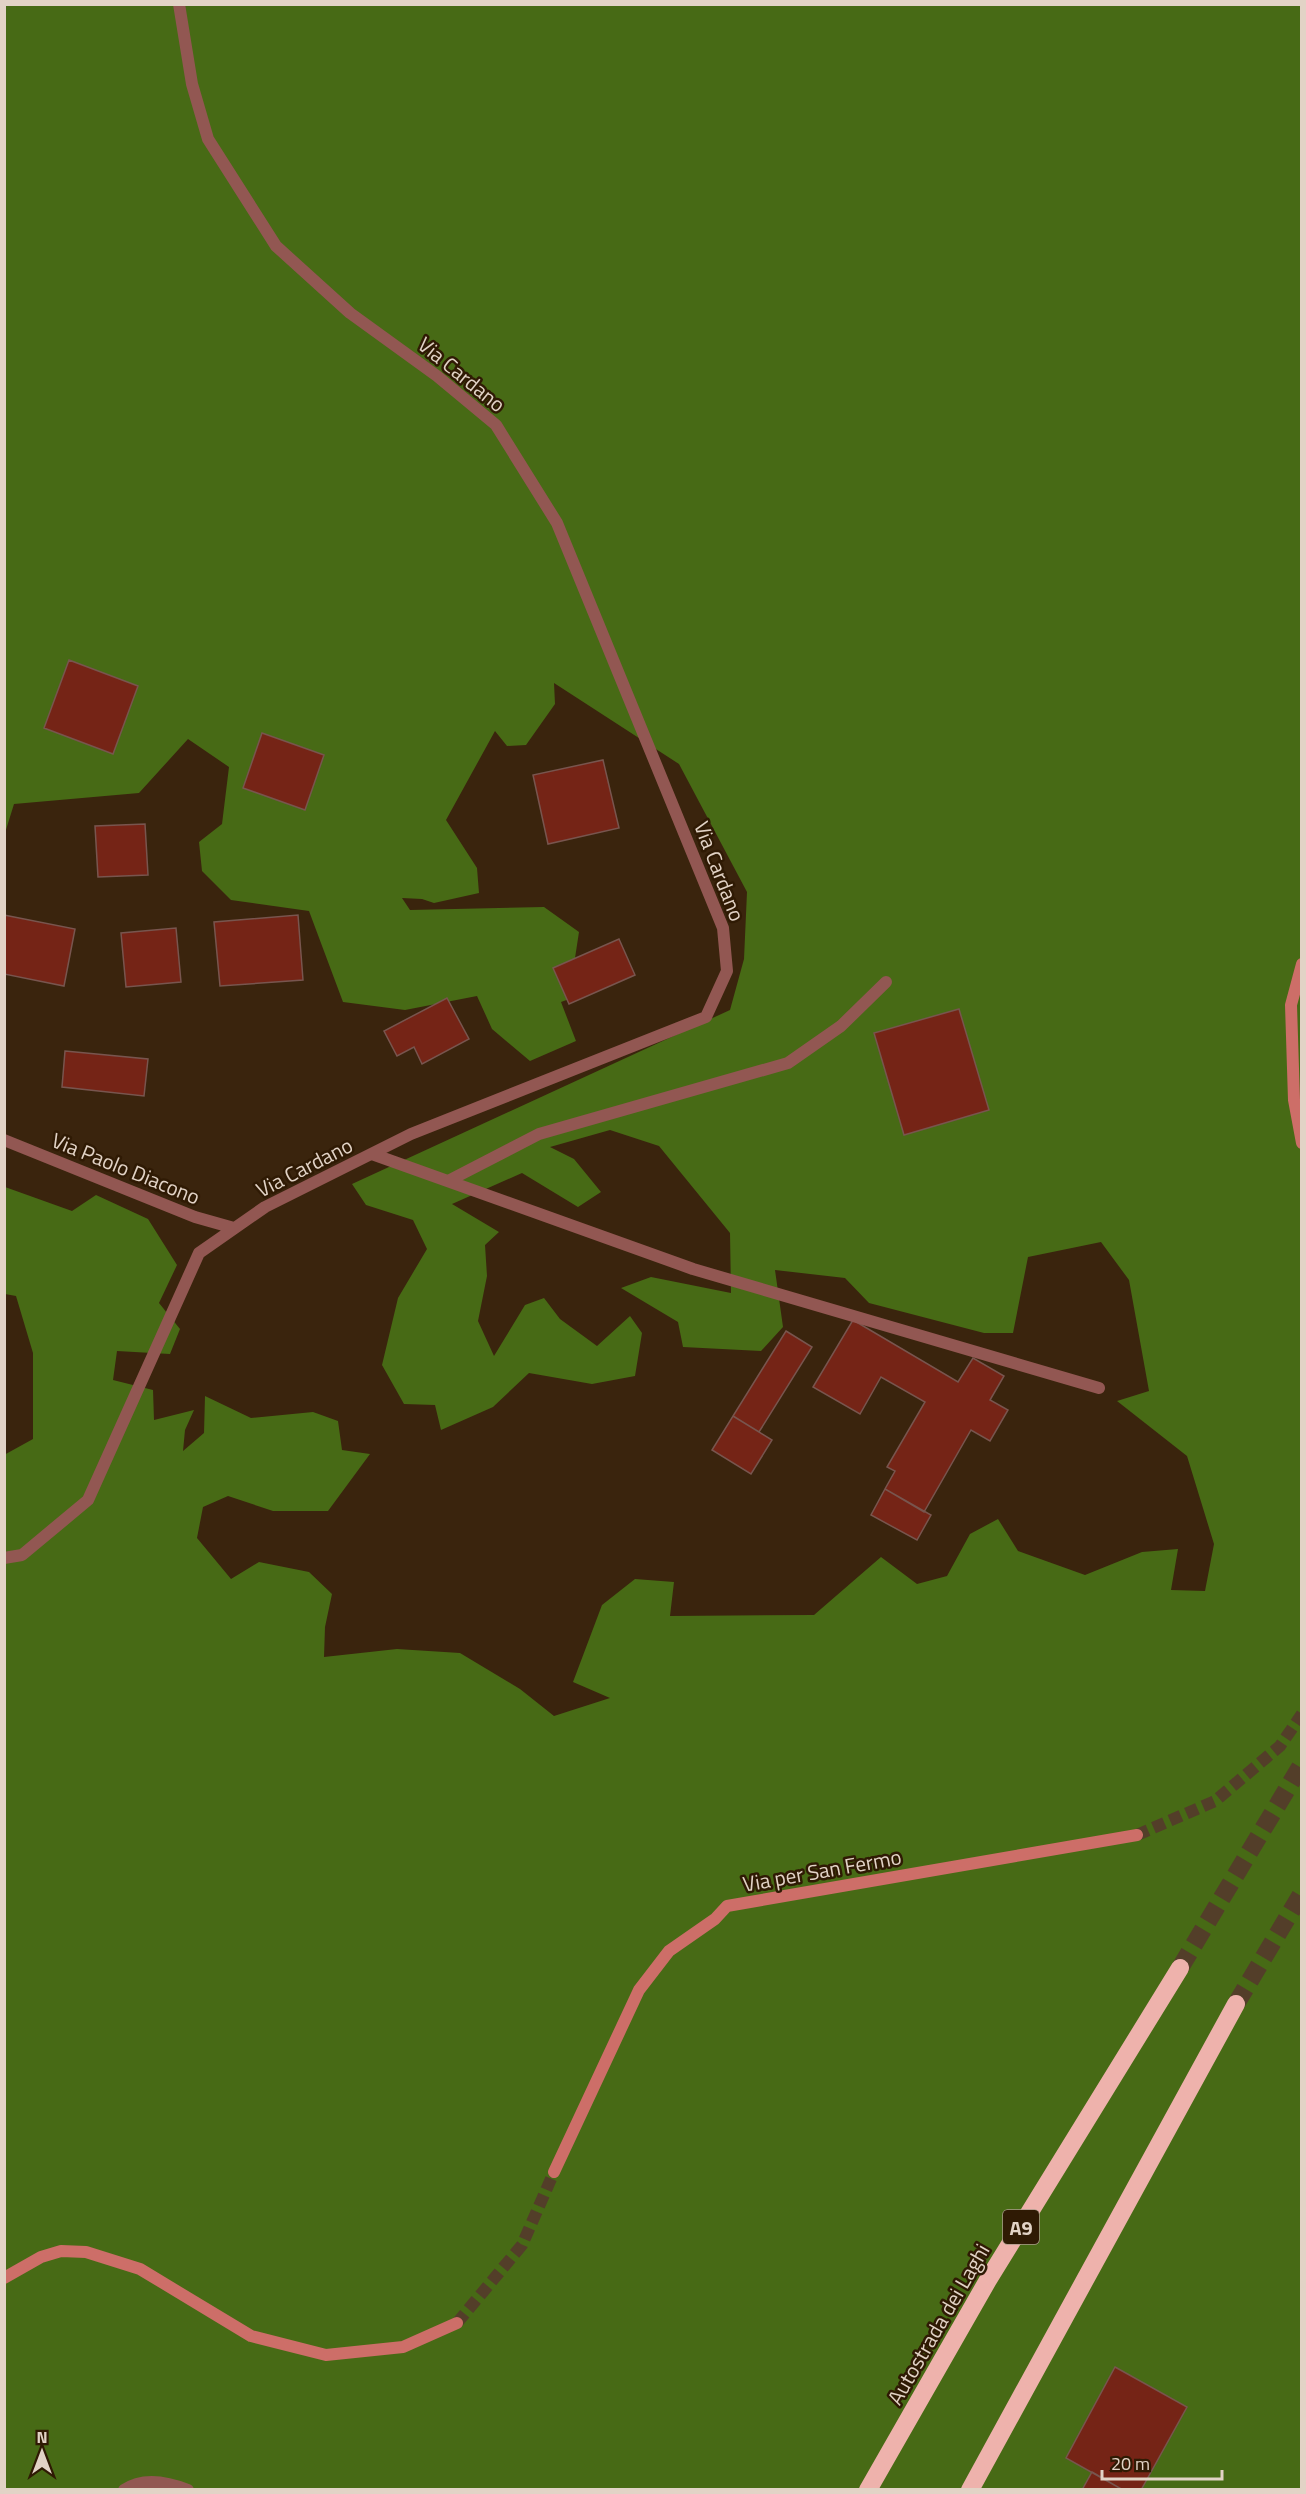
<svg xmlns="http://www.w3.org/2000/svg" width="1306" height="2494" font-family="'Titillium Web',sans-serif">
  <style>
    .forest { fill: #476a15 }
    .building { fill: #752416; stroke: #78554e; stroke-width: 1.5 }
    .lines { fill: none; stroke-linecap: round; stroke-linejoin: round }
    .secondary-tunnel { stroke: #533e29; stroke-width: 12; stroke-dasharray: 12 6; stroke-linecap: butt }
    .motorway-tunnel { stroke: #533e29; stroke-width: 18; stroke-dasharray: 18 9; stroke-linecap: butt }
    .minor { stroke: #925752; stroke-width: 12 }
    .secondary { stroke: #cd6e68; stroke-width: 12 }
    .motorway { stroke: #eeb2ac; stroke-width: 18 }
    .labels { text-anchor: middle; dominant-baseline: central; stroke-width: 5; stroke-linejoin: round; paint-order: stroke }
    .shield { fill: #2f1a04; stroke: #ac9c8c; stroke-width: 1.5 }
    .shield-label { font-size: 20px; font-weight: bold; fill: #e2d3c6 }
    .street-label { font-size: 21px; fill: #e2d3c6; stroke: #2f1a04 }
  </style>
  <rect width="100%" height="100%" fill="#3a240d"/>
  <path class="forest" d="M5,5h1296v2484h-1296l-1,-1034 29,-16v-86l-17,-57 -11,-2v-107l67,24 24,-16 52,24 29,46 -18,38 21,26 -10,25 -53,-3 -4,29 40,10 1,30 40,-10 -9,20 -2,21 21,-18 1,-37 46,22 62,-6 25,9 4,29 28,4 -42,57h-55l-45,-15 -25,11 -6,31 34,41 28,-17 50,10 23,22 -7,33 -1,30 73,-8 63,4 60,36 34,27 56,-18 -37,-16 29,-77 33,-26 39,3 -4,34 144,-1 67,-58 36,27 30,-8 23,-42 28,-15 20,32 67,24 57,-23 36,-3 -7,41 34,1 9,-47 -27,-88 -70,-55 32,-10 -20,-111 -28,-38 -73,15 -15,76h-29l-115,-30 -24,-25 -70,-8 8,57 -22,24 -78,-4 -5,-25 -57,-34 30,-11 80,16 -1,-60 -71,-87 -49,-16 -60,17 24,12 27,33 -23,15 -56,-34 -70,31 47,28 -14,13 2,31 -9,45 16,35 31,-51 19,-7 16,21 37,27 33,-30 12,17 -7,43 -43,8 -63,-11 -36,34 -52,23 -6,-25 -31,-1 -22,-39 16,-67 29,-49 -14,-29 -47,-15 -14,-21 378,-174 14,-51 3,-67 -68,-128 -125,-81 1,21 -29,41 -19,1 -12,-15 -49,89 31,48 2,25 -45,10 -12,-4 -20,-1 8,12 134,-3 35,25 -4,26 21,22 -13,14 -22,8 15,39 -46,20 -38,-32 -15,-33 -72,14 -62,-8 -34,-91 -78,-11 -29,-29 -3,-29 23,-18 7,-57 -41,-28 -49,54 -125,11 -9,29z"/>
  <path class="building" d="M69,660l69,26 -25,68 -69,-26z
    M262,733l62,22 -19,55 -62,-22z
    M603,760l16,68 -71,16 -15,-69z
    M145,824l3,51 -50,2 -3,-51z
    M4,915l71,14 -11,57 -60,-12z
    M298,915l5,65 -83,6 -6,-64z
    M176,928l5,54 -55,5 -5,-54z
    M619,939l16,36 -66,29 -16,-36z
    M447,998l22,41 -47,25 -8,-17 -17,9 -13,-25z
    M959,1009l30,101 -85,25 -30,-102z
    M65,1051l83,8 -4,37 -82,-9z
    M853,1320l105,62 15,-24 31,18 -14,24 18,10 -18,31 -19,-11 -47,82 -39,-23 10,-18 -8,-4 38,-65 -44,-25 -21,37 -47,-27z
    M786,1331l26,16 -53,85 -26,-16z
    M733,1416l39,24 -21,34 -39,-24z
    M885,1489l46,26 -14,25 -46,-25z
    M1115,2367l72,40 -46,83h-18l-57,-32z
    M1092,2472l31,18h-41z"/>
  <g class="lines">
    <path class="secondary-tunnel" d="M1137,1835l78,-34 65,-55 22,-32
      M457,2323l65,-78 32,-73"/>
    <path class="motorway-tunnel" d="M1180,1968l122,-204
      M1236,2004l66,-111"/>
    <path class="minor" d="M4,1140l191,77 39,11
      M372,1154l321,115 406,119
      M448,1181l91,-47 249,-71 53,-37 45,-44
      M4,1558l18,-3 66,-55 111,-247 66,-46 146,-73 295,-117 21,-46 -4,-43 -166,-405 -61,-98 -59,-49 -87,-63 -74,-67 -68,-107 -16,-55 -13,-80
      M124,2490c19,-13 44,-8 64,0"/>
    <path class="secondary" d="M1302,964l-11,41 3,95 8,43
      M554,2172l85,-182 30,-39 46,-32 12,-13 410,-71
      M4,2278l37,-21 20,-6 25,1 54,17 111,67 75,19 77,-8 54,-24"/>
    <path class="motorway" d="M868,2490l120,-210 192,-312
      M970,2490l266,-486"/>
  </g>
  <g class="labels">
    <rect class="shield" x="1003" y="2210" width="36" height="34" rx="4.5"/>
    <g class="shield-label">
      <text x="1021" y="2227">A9</text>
    </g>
    <g class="street-label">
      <text transform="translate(462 374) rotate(39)">Via Cardano</text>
      <text transform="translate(720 871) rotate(69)">Via Cardano</text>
      <text transform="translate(304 1167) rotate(-27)">Via Cardano</text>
      <text transform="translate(126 1168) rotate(22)">Via Paolo Diacono</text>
      <text transform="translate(822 1870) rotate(-10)">Via per San Fermo</text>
      <text transform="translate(938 2324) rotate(-60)">Autostrada dei Laghi</text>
    </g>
  </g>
  <rect width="1306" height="2494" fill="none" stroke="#e2d3c6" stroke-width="12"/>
  <g transform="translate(42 2452)" stroke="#2f1a04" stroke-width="4.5" paint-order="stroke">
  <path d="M0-4.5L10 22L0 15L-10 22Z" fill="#e2d3c6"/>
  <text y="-9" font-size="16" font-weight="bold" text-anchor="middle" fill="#e2d3c6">N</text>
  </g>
  <path d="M1102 2470v9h120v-9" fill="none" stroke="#e2d3c6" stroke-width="3"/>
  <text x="1111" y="2470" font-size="18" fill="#e2d3c6" stroke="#2f1a04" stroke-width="4.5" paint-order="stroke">20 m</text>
</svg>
